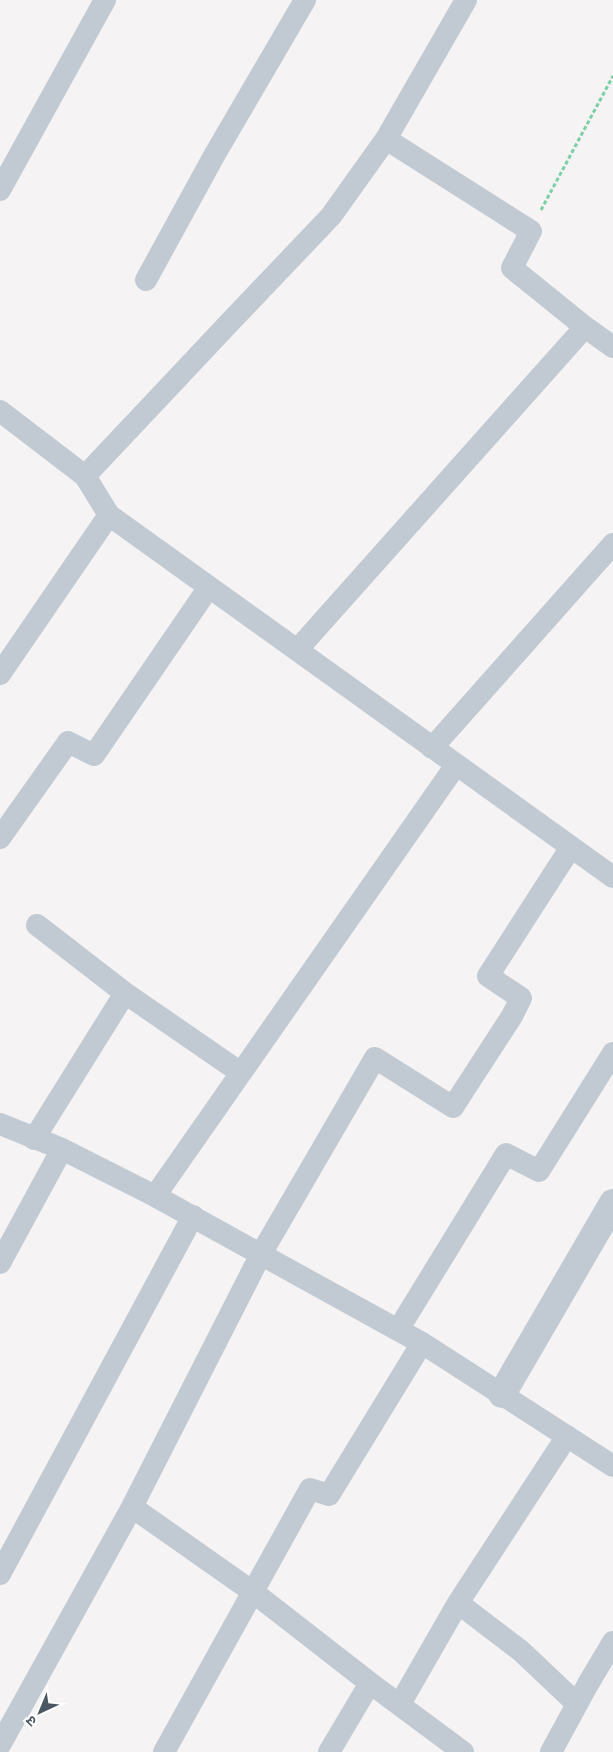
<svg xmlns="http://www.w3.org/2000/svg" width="613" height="1752" font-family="'PT Sans Narrow','Noto Sans Devanagari',sans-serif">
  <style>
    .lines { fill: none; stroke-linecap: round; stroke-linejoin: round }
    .path { stroke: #7ad0a6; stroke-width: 3; stroke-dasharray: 4 2.5; stroke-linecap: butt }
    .minor { stroke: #c1cad2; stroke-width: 22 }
    .tertiary { stroke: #c1cad2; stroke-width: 28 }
  </style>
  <rect width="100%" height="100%" fill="#f5f3f3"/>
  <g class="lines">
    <path class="path" d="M541,210l72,-134"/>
    <path class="minor" d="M466,0l-80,139 145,92 -19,37 73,59 28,20
      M0,190l105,-190
      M146,280l69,-126 90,-154
      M0,411l85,65 24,39 504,362
      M85,476l146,-155 100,-105 55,-77
      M297,650l288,-323
      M0,674l109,-159
      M432,748l181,-204
      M0,838l68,-96 26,13 115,-168
      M125,993l116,80
      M0,1124l62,25 93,47 243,134 24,13 191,123
      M34,1139l91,-146 -88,-68
      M155,1196l301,-431
      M0,1263l62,-114
      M398,1330l108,-176 33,17 74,-118
      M0,1574l193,-358
      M458,1603l109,-167
      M400,1704l58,-101 63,48 56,53
      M0,1745l132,-238
      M164,1752l146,-263 19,6 93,-152
      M329,1752l41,-69
      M463,1752l-93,-69 -117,-91 -121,-85 129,-253 114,-196 78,49 59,-91 9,-18 -33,-22 83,-129
      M551,1752l37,-68 25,-42"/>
    <path class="tertiary" d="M502,1394l111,-191"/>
  </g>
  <g transform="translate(40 1712) rotate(224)" stroke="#ffffff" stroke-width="4" paint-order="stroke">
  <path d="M0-4L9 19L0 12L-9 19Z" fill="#4a5661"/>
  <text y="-8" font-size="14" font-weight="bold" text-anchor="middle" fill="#4a5661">उ</text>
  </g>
</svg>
